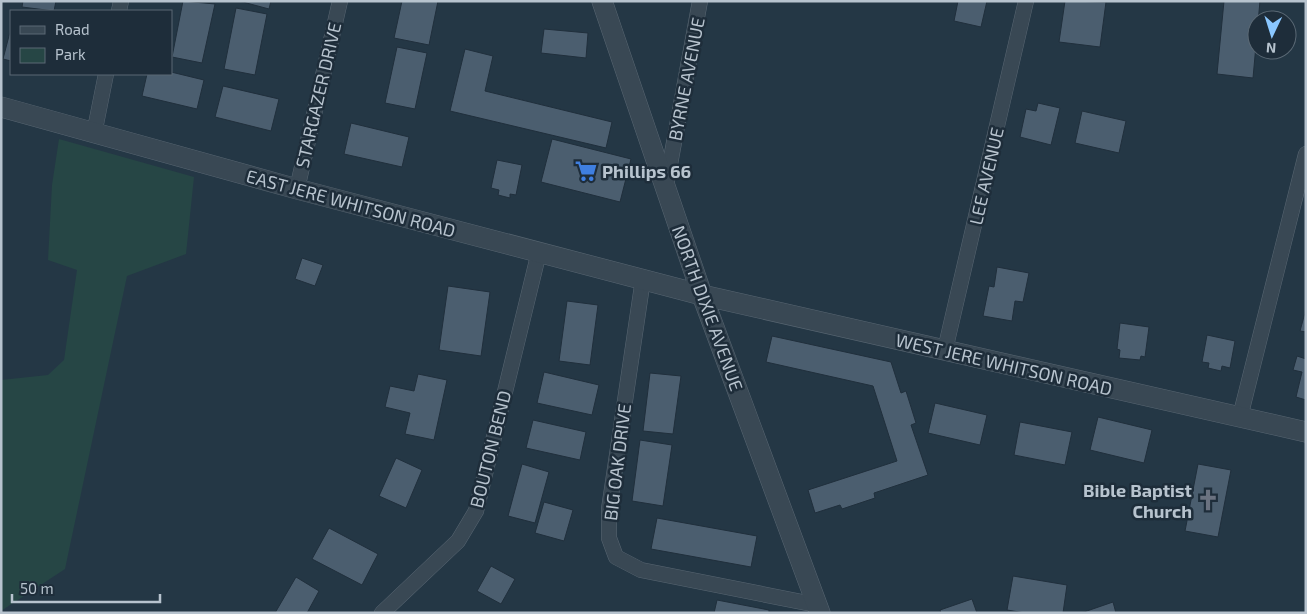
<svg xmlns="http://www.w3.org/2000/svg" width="1307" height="614" font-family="'Exo 2',sans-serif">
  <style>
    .green { fill: #264645 }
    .building { fill: #4b5e6f; stroke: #202f3c }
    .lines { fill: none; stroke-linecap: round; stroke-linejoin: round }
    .minor-casing { stroke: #586672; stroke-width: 16 }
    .tertiary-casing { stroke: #586672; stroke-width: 21 }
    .minor { stroke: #394854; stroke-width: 15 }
    .tertiary { stroke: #394854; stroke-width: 20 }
    .labels { text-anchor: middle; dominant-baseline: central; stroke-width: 5; stroke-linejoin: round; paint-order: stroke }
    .street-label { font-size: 18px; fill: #b7c3ce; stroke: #1e2d3a }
    .poi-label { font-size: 18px; font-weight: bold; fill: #b7c3ce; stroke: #1e2d3a; text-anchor: start }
  </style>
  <rect width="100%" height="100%" fill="#243745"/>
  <path class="green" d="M59,139l135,38 -8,77 -59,22 -62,293 -64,42v-231l47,-5 16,-15 13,-90 -29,-10 4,-75z"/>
  <path class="building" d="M23,1h33l-2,10 -32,-4z
    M183,1l32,3 -13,59 -30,-6z
    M239,1h32l-2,8z
    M402,1h36l-9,44 -35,-7z
    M958,1h29l-6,26 -27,-6z
    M1065,1l41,1 -6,45 -41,-5z
    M1224,1h36l-7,77 -36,-4z
    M236,8l31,6 -12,61 -31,-6z
    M11,28v33l-8,-2z
    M544,29l44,4 -2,25 -45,-5z
    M397,47l30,6 -12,56 -30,-6z
    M465,49l28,7 -8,35 127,31 -6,26 -156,-37z
    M171,72l33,8 -7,29 -55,-13 5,-22h24z
    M223,86l56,13 -8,32 -56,-14z
    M1038,103l22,5 -9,37 -31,-8 6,-28 10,2z
    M1082,111l44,10 -7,32 -44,-10z
    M351,123l58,14 -7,30 -58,-13z
    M552,139l79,20 -11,43 -79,-20z
    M497,160l25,5 -6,30 -6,-1v4l-12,-3 1,-5 -8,-2z
    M302,258l21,7 -8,21 -20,-7z
    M997,267l32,6 -6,29 -8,-1 -3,20 -29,-5 6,-30 5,1z
    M448,286l42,6 -9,64 -42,-6z
    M567,301l31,4 -8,60 -31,-4z
    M1306,309v23l-6,-1z
    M1120,323l29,4 -4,30 -4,-1 -1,4 -21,-2 1,-8 -3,-1z
    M1207,335l28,6 -5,27 -8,-2 -1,5 -13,-3 1,-5 -7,-1z
    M772,336l119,26 10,31 5,-2 10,32 -5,2 17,50 -54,18 1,5 -33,11 -2,-4 -25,8 -7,-23 89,-29 -24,-75 -107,-24z
    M1297,356l9,3v41l-10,-3 6,-25 -9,-2z
    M544,372l55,13 -7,30 -55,-12z
    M650,373l31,3 -8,58 -30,-3z
    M418,374l29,6 -13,60 -29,-6 5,-21 -25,-6 5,-21 24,5z
    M935,403l52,12 -7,30 -52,-12z
    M1098,417l54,13 -8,33 -54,-13z
    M533,420l53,12 -6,28 -54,-12z
    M1020,422l52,10 -7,33 -51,-10z
    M640,440l32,5 -9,61 -31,-5z
    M396,458l26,12 -16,38 -27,-12z
    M522,464l27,8 -14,51 -27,-7z
    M1198,464l33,6 -13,67 -33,-6z
    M544,502l29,8 -9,31 -29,-8z
    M657,518l100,18 -6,31 -100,-18z
    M329,528l49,26 -16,31 -50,-26z
    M491,566l24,13 -14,25 -24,-13z
    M1013,576l54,9 -4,28h-38l-18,-3z
    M296,577l23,14 -12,22h-32z
    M972,599l5,14h-36l-1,-3z
    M717,600l52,10v3h-55z
    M1113,602l3,11h-35z"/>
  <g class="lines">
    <g class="minor-casing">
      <path id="minor" d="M119,11l2,-10
        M94,134l12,-60
        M666,186l34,-185
        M297,189l43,-188
        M643,279l-34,230v29l7,19 25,13 176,35
        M945,350l81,-349
        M1240,417l66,-263
        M382,613l76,-72 18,-30 63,-259"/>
    </g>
    <g class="tertiary-casing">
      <path id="tertiary" d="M602,1l100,294 118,318
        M1,107l296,82 405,106 604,137"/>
    </g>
    <use href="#minor" class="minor"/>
    <use href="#tertiary" class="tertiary"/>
  </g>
  <defs>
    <g id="supermarket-bare" transform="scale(1.725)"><path d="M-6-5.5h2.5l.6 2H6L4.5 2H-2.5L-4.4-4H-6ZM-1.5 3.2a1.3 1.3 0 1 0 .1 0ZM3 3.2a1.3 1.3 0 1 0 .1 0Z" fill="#3f7fe0" stroke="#1e2d3a" stroke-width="2.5" paint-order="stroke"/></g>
    <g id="church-bare" transform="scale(1.725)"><path d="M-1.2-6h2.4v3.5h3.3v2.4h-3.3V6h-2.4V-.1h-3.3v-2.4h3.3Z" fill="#6b7280" stroke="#1e2d3a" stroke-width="2.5" paint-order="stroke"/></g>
  </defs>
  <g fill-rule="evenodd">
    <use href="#supermarket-bare" x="586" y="171"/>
    <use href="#church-bare" x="1208" y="500"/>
  </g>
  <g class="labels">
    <g class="street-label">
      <text transform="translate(686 79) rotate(-79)">BYRNE AVENUE</text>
      <text transform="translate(318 95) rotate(-77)">STARGAZER DRIVE</text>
      <text transform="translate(986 176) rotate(-77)">LEE AVENUE</text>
      <text transform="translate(351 203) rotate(15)">EAST JERE WHITSON ROAD</text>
      <text transform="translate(708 308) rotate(70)">NORTH DIXIE AVENUE</text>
      <text transform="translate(1004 364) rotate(13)">WEST JERE WHITSON ROAD</text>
      <text transform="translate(490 449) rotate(-76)">BOUTON BEND</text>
      <text transform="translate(617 462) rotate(-83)">BIG OAK DRIVE</text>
    </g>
    <g class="poi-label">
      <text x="602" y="171">Phillips 66</text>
      <text x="1192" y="490" text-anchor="end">Bible Baptist<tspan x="1192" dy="21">Church</tspan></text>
    </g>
  </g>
  <rect width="1307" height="614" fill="none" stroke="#b7c3ce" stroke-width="5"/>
  <rect x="10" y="10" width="162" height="65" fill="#1e2d3a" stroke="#5b6975"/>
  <rect x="20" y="26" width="25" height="8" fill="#394854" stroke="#5b6975"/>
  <text x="55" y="35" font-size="15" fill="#b7c3ce">Road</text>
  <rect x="20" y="48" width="25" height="15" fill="#264645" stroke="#5b6975"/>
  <text x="55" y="60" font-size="15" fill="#b7c3ce">Park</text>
  <g transform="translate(1272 35) rotate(184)"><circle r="24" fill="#1e2d3a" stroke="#5b6975"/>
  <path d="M0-4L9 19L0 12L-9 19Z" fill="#8ac7ff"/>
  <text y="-8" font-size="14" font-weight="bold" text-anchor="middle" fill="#b7c3ce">N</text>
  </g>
  <path d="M12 594v8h148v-8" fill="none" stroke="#b7c3ce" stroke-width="2.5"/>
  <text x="20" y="594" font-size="15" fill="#b7c3ce" stroke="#1e2d3a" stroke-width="4" paint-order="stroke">50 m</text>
</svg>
